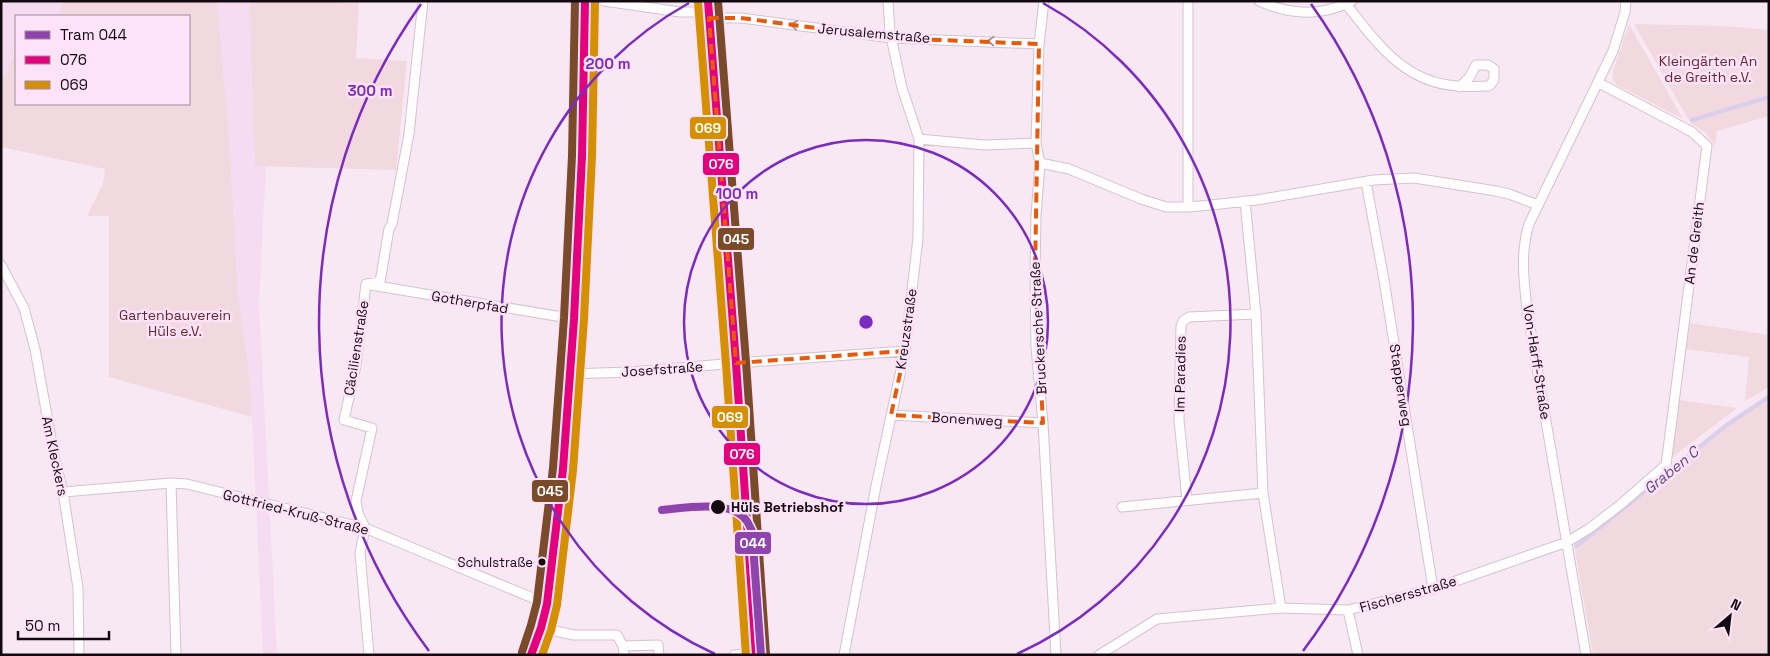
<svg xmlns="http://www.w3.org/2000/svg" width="1770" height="656" font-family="'Space Grotesk',sans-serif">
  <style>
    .built { fill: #f6dcf0 }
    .green { fill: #f2d8df }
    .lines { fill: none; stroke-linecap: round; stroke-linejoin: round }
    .stream { stroke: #d9cfec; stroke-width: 4 }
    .minor-casing { stroke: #d1c4ce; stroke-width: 11 }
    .tertiary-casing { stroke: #d1c4ce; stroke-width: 13 }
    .minor { stroke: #fefcfd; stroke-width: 9 }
    .tertiary { stroke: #fefcfd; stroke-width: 11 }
    .bus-1-casing { stroke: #fee2f7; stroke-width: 11 }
    .bus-2-casing { stroke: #fee2f7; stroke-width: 11 }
    .bus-3-casing { stroke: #fee2f7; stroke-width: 11 }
    .bus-1 { stroke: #e5007d; stroke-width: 8 }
    .bus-2 { stroke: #d58f02; stroke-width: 8 }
    .bus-3 { stroke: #7a4b2a; stroke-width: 8 }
    .tram-1-casing { stroke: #fee2f7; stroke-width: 11 }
    .tram-1 { stroke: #8e44ad; stroke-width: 8 }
    .oneway { stroke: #a09b9e }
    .marked { fill: none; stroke: #e8590c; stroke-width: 4; stroke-dasharray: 10 6; stroke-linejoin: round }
    .ring { fill: none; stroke: #7b2cbf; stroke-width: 2.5 }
    .stop-dot { fill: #120a10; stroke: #fee2f7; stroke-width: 2 }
    .labels { text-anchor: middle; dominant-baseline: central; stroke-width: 5; stroke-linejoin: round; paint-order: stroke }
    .bus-label { font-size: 13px; fill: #120a10; stroke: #fee2f7; text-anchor: end }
    .street-label { font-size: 14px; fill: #120a10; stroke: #fee2f7 }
    .park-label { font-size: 14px; fill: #622a31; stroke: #fee2f7 }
    .stop-label { font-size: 14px; font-weight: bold; fill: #120a10; stroke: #fee2f7; text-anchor: start }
    .water-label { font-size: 15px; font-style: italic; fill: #5a4d7f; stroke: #fee2f7 }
    .centre { fill: #7b2cbf; stroke: #fee2f7; stroke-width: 2.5 }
    .ring-label { font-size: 15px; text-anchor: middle; font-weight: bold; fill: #7b2cbf; stroke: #fee2f7; stroke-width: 5; stroke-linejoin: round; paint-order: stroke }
    .line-badge { stroke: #fee2f7; stroke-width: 2 }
    .badge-label { font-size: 14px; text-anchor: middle; font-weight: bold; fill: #fff }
  </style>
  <rect width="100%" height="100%" fill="#f8e8f4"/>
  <path class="built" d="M1,1h63l-7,15h-41v32l-11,28 -4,-1z
    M217,1h32l6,164h11l-7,138 18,352h-14l-11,-238 -5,-62 -9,-58 -9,-160z"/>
  <path class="green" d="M64,1h153l12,136 9,160 9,58 5,62 -143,-40v-161h-22l16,-32 2,-15 -104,-22v-72l4,1 11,-28v56h173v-88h-132z
    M249,1h67l43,2 -3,55 51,3 -11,109 -141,-4z
    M1629,24l54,95 -66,-34 -4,-5v-9z
    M1634,24l91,2 44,4v86l-52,15 -2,15 -9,-13 -14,-9 -4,-5z
    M1690,323l79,12v52l-24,14 4,-44 -63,-8z
    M1769,394v261h-176l-19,-111 150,-120z
    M1679,400l58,8 -66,50z"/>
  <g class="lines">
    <path class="stream" d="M1692,120l77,-23
      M1577,546l150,-121 42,-28"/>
    <g class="minor-casing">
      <path id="minor" d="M604,1l76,11h28
        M1044,1l-5,43 -3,99 4,20 -4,53 -1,57 1,74 7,76 13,232
        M1259,1c31,14 62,16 93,0
        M1346,4c30,38 58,79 112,82 10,1 21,0 31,0l5,-6v-11l-6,-4h-12l-7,13 -10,9
        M709,18h32l150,20 148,6
        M919,139l65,6 52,-2
        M1040,163l29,6 72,30 25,8h22l23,-2 46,-5 117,-20 40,-2 82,13 13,3 29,11
        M1366,182l18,98 49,309
        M1245,201l11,113 7,179 18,115
        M1188,207v-206
        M1,265l23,43 11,41 20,111 8,32 15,96 1,67
        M371,285l203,34
        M569,374l61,-2 106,-9 169,-12
        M891,415l152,8
        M171,483l5,172
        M63,492l108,-9 16,1 178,44 182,76
        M1187,500l-8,-80 2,-94 2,-5 6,-4 67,-3
        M1122,507l141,-14
        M1348,610l10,45
        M541,628l33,7h43l6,11 1,9
        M623,646l35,-1 1,10
        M369,655l-9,-102 5,-25 -7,-15 -2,-12 16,-73 -28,-8 12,-55 10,-81 14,-2 9,-53 3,-5 17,-90 14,-133
        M734,655l22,-2
        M844,655l32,-169 29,-135 13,-113 1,-99 -17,-51 -12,-56 -2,-31
        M1099,655l58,-36 124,-11 67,2 85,-21 134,-47 23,-14 30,-23 46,-40 41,-319 -15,-14 -93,-49
        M1586,655l-59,-345c-3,-29 -7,-57 2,-86l84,-173 12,-39 1,-11"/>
    </g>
    <g class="tertiary-casing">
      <path id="tertiary" d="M708,1l28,362 20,292
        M531,655l10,-27 6,-24 16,-135 11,-150 8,-163 3,-155"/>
    </g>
    <use href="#minor" class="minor"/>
    <use href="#tertiary" class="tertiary"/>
    <g class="bus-1-casing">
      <path id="bus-1" d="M708,1l28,362 20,292
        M531,655l10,-27 6,-24 16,-135 11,-150 8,-163 3,-155"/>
    </g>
    <g class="bus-2-casing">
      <path id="bus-2" d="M698,2l28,362 20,291
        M542,655l9,-25 6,-25 16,-135 11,-151 8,-163 3,-155"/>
    </g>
    <g class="bus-3-casing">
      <path id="bus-3" d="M718,1l28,361 20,292
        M522,652l9,-27 6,-23 16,-134 11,-150 8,-162 3,-155"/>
    </g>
    <use href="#bus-1" class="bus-1"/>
    <use href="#bus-2" class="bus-2"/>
    <use href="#bus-3" class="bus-3"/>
    <g class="tram-1-casing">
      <path id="tram-1" d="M662,510c23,-2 68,-11 84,10 3,3 4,8 6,11l9,124"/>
    </g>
    <use href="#tram-1" class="tram-1"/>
  </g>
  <defs><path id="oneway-chevron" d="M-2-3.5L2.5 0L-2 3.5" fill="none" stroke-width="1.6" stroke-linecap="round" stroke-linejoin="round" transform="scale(1.25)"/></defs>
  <g class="oneway">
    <use href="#oneway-chevron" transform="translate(794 25) rotate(-173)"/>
    <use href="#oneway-chevron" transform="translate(991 41) rotate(-178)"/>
  </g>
  <path class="marked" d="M709,18h32l150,20 148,6 -4,229 8,150 -152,-8 14,-64 -169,12z"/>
  <g class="ring">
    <circle cx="866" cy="322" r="182"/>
    <path d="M715 654A365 365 0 0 1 689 3M1043 3A365 365 0 0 1 1017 654"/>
    <path d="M429 651A547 547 0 0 1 421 4M1311 4A547 547 0 0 1 1303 651"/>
  </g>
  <g class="stop-dot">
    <circle cx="718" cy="507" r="8"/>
    <circle cx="542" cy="562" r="4.5"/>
  </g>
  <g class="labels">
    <g class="bus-label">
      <text x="533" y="562">Schulstraße</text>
    </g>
    <g class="street-label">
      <text transform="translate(874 33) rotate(5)">Jerusalemstraße</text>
      <text transform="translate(1694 243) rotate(-83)">An de Greith</text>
      <text transform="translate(470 302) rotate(10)">Gotherpfad</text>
      <text transform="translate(1038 328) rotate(-93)">Bruckersche Straße</text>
      <text transform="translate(906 329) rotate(-82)">Kreuzstraße</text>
      <text transform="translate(356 348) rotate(-81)">Cäcilienstraße</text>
      <text transform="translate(1537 362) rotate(81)">Von-Harff-Straße</text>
      <text transform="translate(662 369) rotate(-4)">Josefstraße</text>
      <text transform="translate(1180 374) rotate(-89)">Im Paradies</text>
      <text transform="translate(1401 385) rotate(81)">Stapperweg</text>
      <text transform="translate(967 419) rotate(3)">Bonenweg</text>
      <text transform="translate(55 456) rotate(78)">Am Kleckers</text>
      <text transform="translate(296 512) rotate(14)">Gottfried-Kruß-Straße</text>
      <text transform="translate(1408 594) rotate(-16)">Fischersstraße</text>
    </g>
    <g class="park-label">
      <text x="1708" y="61">Kleingärten An<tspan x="1708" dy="16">de Greith e.V.</tspan></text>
      <text x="175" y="315">Gartenbauverein<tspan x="175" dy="16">Hüls e.V.</tspan></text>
    </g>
    <g class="stop-label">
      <text x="731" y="507">Hüls Betriebshof</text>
    </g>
    <g class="water-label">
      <text transform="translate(1671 470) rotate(-39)">Graben C</text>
    </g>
  </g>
  <circle cx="866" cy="322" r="8" class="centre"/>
  <g class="ring-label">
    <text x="608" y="69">200 m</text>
    <text x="370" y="96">300 m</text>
    <text x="737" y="199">100 m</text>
  </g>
  <g class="line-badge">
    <rect x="689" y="116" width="38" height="24" rx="5" fill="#d58f02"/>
    <rect x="702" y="152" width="38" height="24" rx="5" fill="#e5007d"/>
    <rect x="717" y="227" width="38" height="24" rx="5" fill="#7a4b2a"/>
    <rect x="711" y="405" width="38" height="24" rx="5" fill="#d58f02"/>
    <rect x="723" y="442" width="38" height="24" rx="5" fill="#e5007d"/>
    <rect x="531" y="479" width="38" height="24" rx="5" fill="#7a4b2a"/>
    <rect x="734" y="531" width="38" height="24" rx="5" fill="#8e44ad"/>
  </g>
  <g class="badge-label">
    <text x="708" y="133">069</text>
    <text x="721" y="169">076</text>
    <text x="736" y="244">045</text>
    <text x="730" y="422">069</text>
    <text x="742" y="459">076</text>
    <text x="550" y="496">045</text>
    <text x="753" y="548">044</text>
  </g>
  <rect width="1770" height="656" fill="none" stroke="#120a10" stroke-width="5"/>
  <rect x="15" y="15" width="175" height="90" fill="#fee2f7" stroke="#a08c9b"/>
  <rect x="25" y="31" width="25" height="8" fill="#8e44ad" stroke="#a08c9b"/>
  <text x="60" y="40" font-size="15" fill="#120a10">Tram 044</text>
  <rect x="25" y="56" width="25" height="8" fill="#e5007d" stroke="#a08c9b"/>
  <text x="60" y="65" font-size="15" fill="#120a10">076</text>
  <rect x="25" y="81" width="25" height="8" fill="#d58f02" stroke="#a08c9b"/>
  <text x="60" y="90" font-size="15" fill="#120a10">069</text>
  <g transform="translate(1730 616) rotate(28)" stroke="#fee2f7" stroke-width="4" paint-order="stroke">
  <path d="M0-4L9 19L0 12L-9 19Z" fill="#120a10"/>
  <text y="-8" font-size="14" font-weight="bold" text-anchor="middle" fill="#120a10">N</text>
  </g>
  <path d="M18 631v8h91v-8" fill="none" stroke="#120a10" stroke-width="2.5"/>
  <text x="25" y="631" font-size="15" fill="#120a10" stroke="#fee2f7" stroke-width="4" paint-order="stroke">50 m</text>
</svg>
